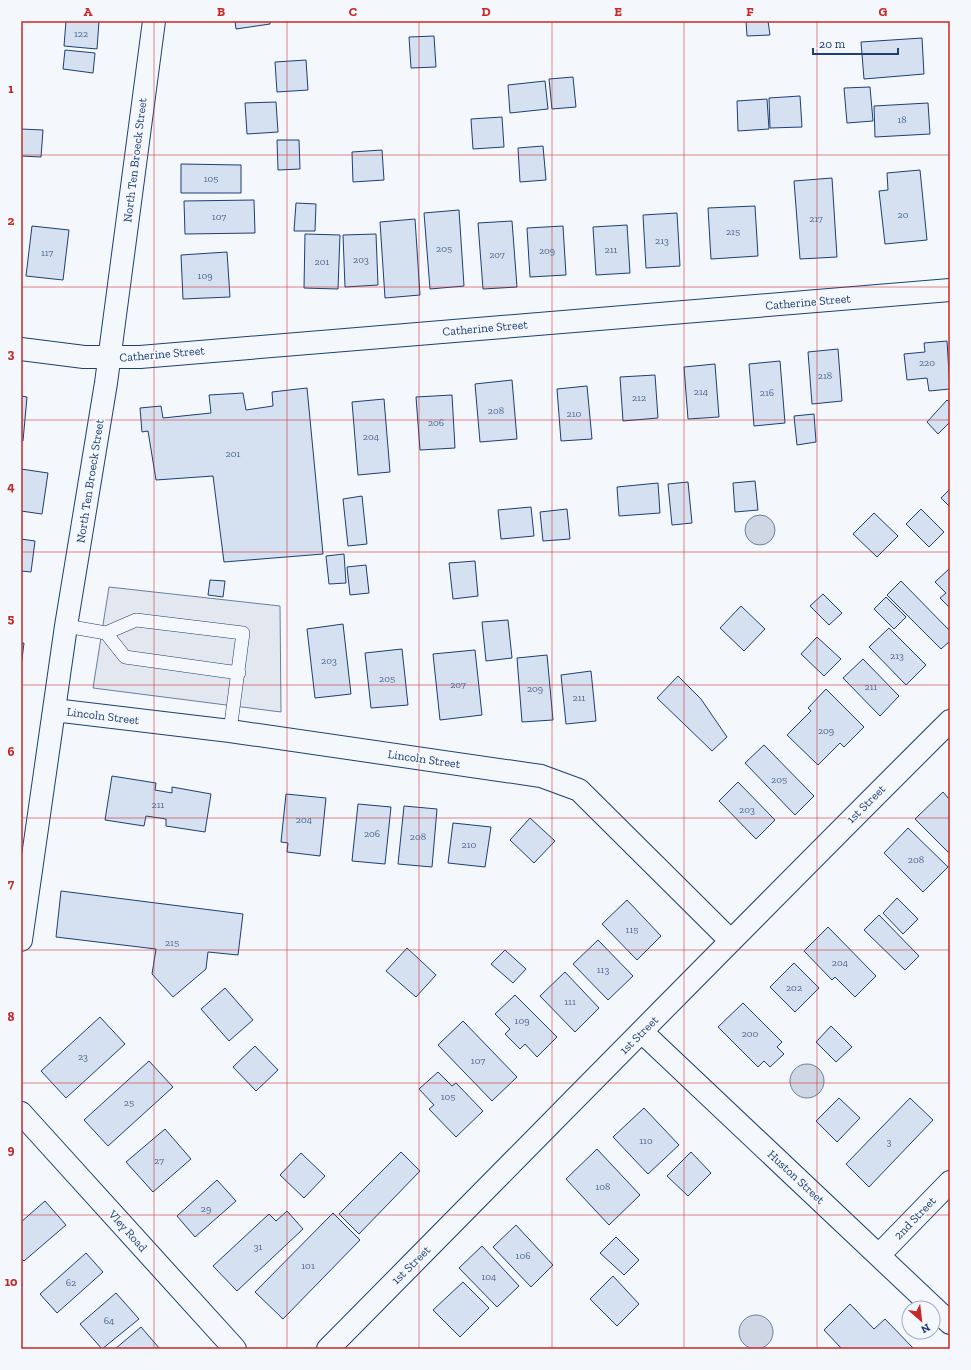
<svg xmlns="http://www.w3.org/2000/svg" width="971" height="1370" font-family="'Zilla Slab',serif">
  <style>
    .parking { fill: #e3e8f0; stroke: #687fa3 }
    .water { fill: #cfd7e4; stroke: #687fa3 }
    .building { fill: #d5e0f0; stroke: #1d3f73 }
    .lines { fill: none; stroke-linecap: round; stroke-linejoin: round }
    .service-casing { stroke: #1d3f73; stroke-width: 14 }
    .minor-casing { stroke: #1d3f73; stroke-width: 24 }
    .tertiary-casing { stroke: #1d3f73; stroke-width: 24 }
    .service { stroke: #f4f7fb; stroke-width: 13 }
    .minor { stroke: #f4f7fb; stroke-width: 22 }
    .tertiary { stroke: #f4f7fb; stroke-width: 22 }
    .grid { fill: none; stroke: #c62828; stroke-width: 1; stroke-opacity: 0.55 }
    .labels { text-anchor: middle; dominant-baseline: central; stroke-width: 3; stroke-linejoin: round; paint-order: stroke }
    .number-label { font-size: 10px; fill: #4b6792 }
    .street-label { font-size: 12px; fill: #1d3f73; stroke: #f4f7fb }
    .neatline { fill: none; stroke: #c62828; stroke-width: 1.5 }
    .grid-label { font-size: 13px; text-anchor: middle; font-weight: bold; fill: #c62828 }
  </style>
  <rect width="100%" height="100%" fill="#f4f7fb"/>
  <path class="parking" d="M109,587l171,19 1,106 -188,-24z"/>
  <path class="water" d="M745 530a15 15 0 1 1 30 0a15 15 0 1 1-30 0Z
    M790 1081a17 17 0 1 1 34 0a17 17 0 1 1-34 0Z
    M739 1332a17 17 0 1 1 34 0a17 17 0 1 1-34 0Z"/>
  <path class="building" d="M66,21h33l-2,28 -33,-3z
    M235,21h35v3l-34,5z
    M746,21h22l2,14 -23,1z
    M434,36l2,31 -25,1 -2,-31z
    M922,38l2,36 -60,5 -3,-37z
    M65,50l30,3 -2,20 -30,-4z
    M306,60l2,30 -31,2 -2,-30z
    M573,77l3,30 -24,2 -3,-30z
    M545,81l3,28 -38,4 -2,-28z
    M870,87l3,34 -26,2 -3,-35z
    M800,96l2,31 -32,1 -1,-30z
    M767,99l2,30 -31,2 -1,-30z
    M276,102l2,30 -31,2 -2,-31z
    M928,103l2,31 -55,3 -1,-31z
    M502,117l2,30 -31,2 -2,-30z
    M21,129l22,1 -2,27 -20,-1z
    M277,140h22l1,29 -22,1z
    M543,146l3,34 -26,2 -2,-34z
    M382,150l2,30 -31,2 -1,-30z
    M181,164l60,1v28h-60z
    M920,170l7,70 -42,4 -6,-53 9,-1 -1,-17z
    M832,178l5,79 -37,2 -6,-78z
    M254,200l1,33 -70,1 -1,-33z
    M296,203l20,1 -1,27h-21z
    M755,206l3,50 -47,3 -3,-51z
    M459,210l5,76 -34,3 -6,-76z
    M677,213l3,53 -34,2 -3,-53z
    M415,219l5,76 -35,3 -5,-76z
    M512,221l5,66 -34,2 -5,-66z
    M627,225l3,48 -34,2 -3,-48z
    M32,226l37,4 -6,50 -37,-4z
    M563,226l3,49 -36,2 -3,-49z
    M305,234l35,1 -2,54 -34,-1z
    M376,234l2,51 -33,2 -2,-52z
    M227,252l3,45 -47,2 -2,-44z
    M947,341l3,48 -21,2 -2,-13 -20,2 -3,-26 21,-2 -1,-9z
    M838,349l4,52 -30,3 -4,-52z
    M780,361l5,62 -31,3 -5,-62z
    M715,364l4,53 -31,2 -4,-52z
    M655,375l3,43 -35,3 -3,-44z
    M512,380l5,59 -37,3 -5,-58z
    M587,386l5,53 -31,2 -4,-52z
    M307,388l16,166 -99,8 -11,-86 -57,4 -8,-49 -6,1 -2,-24 21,-2 2,12 48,-5 -2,-18 34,-2 3,17 27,-4 -1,-14z
    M452,395l3,53 -35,2 -4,-53z
    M21,396l6,1 -4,44h-2z
    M384,399l6,73 -32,3 -6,-73z
    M947,400l3,3v19l-12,12 -11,-12z
    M814,414l2,28 -19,3 -3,-29z
    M21,469l27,4 -6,41 -21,-3z
    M755,481l3,29 -23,2 -2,-29z
    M688,482l4,41 -20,2 -4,-41z
    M658,483l2,30 -41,3 -2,-29z
    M950,489v18l-9,-9z
    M362,496l5,48 -19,2 -5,-47z
    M531,507l3,29 -33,3 -3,-29z
    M567,509l3,30 -27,2 -3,-29z
    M921,509l23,23 -15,15 -23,-23z
    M874,513l24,23 -21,21 -24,-23z
    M21,539l14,2 -4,31 -10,-1z
    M344,554l2,29 -17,1 -3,-28z
    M475,561l3,35 -25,3 -4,-36z
    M366,565l3,28 -19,2 -3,-28z
    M949,569l1,1v38l-10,-10 6,-5 -11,-11z
    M210,580l15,1 -2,16 -15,-2z
    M901,581l49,50v10l-9,8 -54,-54z
    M823,594l19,19 -13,12 -19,-19z
    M886,597l20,20 -12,12 -20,-20z
    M741,606l24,23 -21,22 -24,-23z
    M508,620l4,38 -26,3 -4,-39z
    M343,624l8,70 -36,4 -8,-69z
    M889,628l37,37 -20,20 -37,-38z
    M817,637l24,22 -17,17 -23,-22z
    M21,643h3l-3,24z
    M402,649l6,56 -37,3 -6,-55z
    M475,650l7,65 -42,5 -7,-66z
    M547,655l6,65 -31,2 -5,-64z
    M863,659l36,37 -19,20 -37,-38z
    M591,671l5,50 -30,3 -5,-49z
    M678,676l23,23 26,38 -15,14 -55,-53z
    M826,689l38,38 -20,20 -4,-4 -22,22 -31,-30 24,-24 -3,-3z
    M764,745l50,51 -19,19 -50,-52z
    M112,776l44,7 -1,7 17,3v-6l39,7 -6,38 -39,-6v-7l-20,-3 -2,10 -39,-6z
    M738,782l37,38 -19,19 -37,-38z
    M943,792l7,8v54l-35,-35z
    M286,794l40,4 -6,58 -33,-4 1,-9 -7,-1z
    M358,804l33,3 -6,57 -33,-3z
    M404,806l33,3 -5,58 -34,-3z
    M530,818l25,23 -21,22 -24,-23z
    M453,823l38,4 -6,40 -37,-4z
    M908,828l40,39 -25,25 -39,-39z
    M61,891l182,23 -5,41 -30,-3 -2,17 -33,28 -21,-23 4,-25 -100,-12z
    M897,898l21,21 -15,15 -20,-21z
    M627,900l34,36 -24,24 -35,-36z
    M879,915l40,41 -14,14 -41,-40z
    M828,927l48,49 -21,21 -20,-20 -3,3 -28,-29z
    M598,940l35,36 -25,24 -35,-36z
    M407,948l29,27 -20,22 -30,-26z
    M505,950l21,19 -13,14 -22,-19z
    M794,963l25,25 -24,24 -25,-25z
    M565,972l34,36 -24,24 -35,-36z
    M225,988l28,32 -24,21 -28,-32z
    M515,995l42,42 -20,20 -12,-13 -5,5 -15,-15 5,-5 -15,-15z
    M743,1003l39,39 -5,5 7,7 -14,13 -6,-6 -6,6 -40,-40z
    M100,1017l25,27 -59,54 -25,-27z
    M463,1021l54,56 -25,24 -54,-56z
    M831,1026l21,21 -16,15 -20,-20z
    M255,1046l23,24 -22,21 -23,-24z
    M149,1061l24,26 -65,59 -24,-26z
    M438,1072l14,14 4,-3 27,28 -27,26 -27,-28 5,-4 -15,-16z
    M839,1098l21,20 -23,24 -21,-21z
    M910,1098l23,22 -64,67 -23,-23z
    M644,1108l35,37 -31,29 -35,-37z
    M165,1129l26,30 -38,33 -27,-30z
    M597,1149l43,46 -31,30 -43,-46z
    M401,1152l19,19 -61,63 -20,-20z
    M691,1152l20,21 -23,23 -21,-20z
    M301,1153l24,23 -21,22 -24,-23z
    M217,1180l19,21 -41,36 -18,-21z
    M45,1201l21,24 -42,36 -3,-3v-36z
    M287,1211l16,18 -66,62 -24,-25 56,-52 7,7z
    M333,1213l27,27 -77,79 -28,-27z
    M516,1225l37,40 -22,22 -38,-40z
    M616,1237l23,23 -15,15 -24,-22z
    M482,1246l37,40 -22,21 -38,-39z
    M86,1253l17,19 -46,41 -17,-19z
    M613,1276l26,28 -22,22 -27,-27z
    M463,1282l26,26 -29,29 -27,-27z
    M116,1293l23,26 -37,30 -22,-25z
    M850,1304l24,25 11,-10 29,30h-72l-18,-19z
    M141,1327l19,22h-45z"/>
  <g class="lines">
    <g class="service-casing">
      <path id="service" d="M66,626l40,7 30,-13 107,13 -13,98
        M106,633l19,24 114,16"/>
    </g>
    <g class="minor-casing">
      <path id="minor" d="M21,349l63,8h56l810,-67
        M54,710l176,21 311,45 38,14 152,151
        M21,940l45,-314 40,-243 48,-362
        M642,1032l308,291
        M879,1255l71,-73
        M328,1349c207,-209 413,-420 622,-628"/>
    </g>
    <g class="tertiary-casing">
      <path id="tertiary" d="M21,1113l214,236"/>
    </g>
    <use href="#service" class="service"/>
    <use href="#minor" class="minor"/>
    <use href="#tertiary" class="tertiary"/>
  </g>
  <path class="grid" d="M154,21v1328M287,21v1328M419,21v1328M552,21v1328M684,21v1328M817,21v1328M21,155h929M21,287h929M21,420h929M21,552h929M21,685h929M21,818h929M21,950h929M21,1083h929M21,1215h929"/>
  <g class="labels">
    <g class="number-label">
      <text x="81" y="34">122</text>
      <text x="902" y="120">18</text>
      <text x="211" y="179">105</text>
      <text x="903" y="215">20</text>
      <text x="219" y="217">107</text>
      <text x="816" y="219">217</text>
      <text x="733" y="232">215</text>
      <text x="662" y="241">213</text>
      <text x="444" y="249">205</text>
      <text x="611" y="250">211</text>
      <text x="547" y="251">209</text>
      <text x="47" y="253">117</text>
      <text x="497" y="255">207</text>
      <text x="361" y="260">203</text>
      <text x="322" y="262">201</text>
      <text x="205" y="276">109</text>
      <text x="927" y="363">220</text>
      <text x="825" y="376">218</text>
      <text x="701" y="392">214</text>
      <text x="767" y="393">216</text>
      <text x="639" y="398">212</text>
      <text x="496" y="411">208</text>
      <text x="574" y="414">210</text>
      <text x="436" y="423">206</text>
      <text x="371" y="437">204</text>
      <text x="233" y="454">201</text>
      <text x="897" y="656">213</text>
      <text x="329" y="661">203</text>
      <text x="387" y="679">205</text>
      <text x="458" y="685">207</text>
      <text x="871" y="687">211</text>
      <text x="535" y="689">209</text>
      <text x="579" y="698">211</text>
      <text x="826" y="731">209</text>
      <text x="779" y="780">205</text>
      <text x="158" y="805">211</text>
      <text x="747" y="810">203</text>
      <text x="304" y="820">204</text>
      <text x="372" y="834">206</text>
      <text x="418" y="837">208</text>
      <text x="469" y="845">210</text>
      <text x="916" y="860">208</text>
      <text x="632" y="930">115</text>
      <text x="172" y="943">215</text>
      <text x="840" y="963">204</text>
      <text x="603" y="970">113</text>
      <text x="794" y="988">202</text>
      <text x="570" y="1002">111</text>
      <text x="522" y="1021">109</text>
      <text x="750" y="1034">200</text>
      <text x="83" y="1057">23</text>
      <text x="478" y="1061">107</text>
      <text x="448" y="1097">105</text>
      <text x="129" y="1103">25</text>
      <text x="646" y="1141">110</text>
      <text x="889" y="1142">3</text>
      <text x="159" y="1161">27</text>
      <text x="603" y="1187">108</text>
      <text x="206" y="1209">29</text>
      <text x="258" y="1247">31</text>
      <text x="523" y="1256">106</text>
      <text x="308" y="1266">101</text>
      <text x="489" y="1277">104</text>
      <text x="71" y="1283">62</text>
      <text x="109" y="1321">64</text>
    </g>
    <g class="street-label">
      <text transform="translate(135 160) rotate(-83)">North Ten Broeck Street</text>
      <text transform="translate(808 302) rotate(-5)">Catherine Street</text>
      <text transform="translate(485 328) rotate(-5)">Catherine Street</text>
      <text transform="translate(162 354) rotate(-5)">Catherine Street</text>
      <text transform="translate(90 481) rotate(-81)">North Ten Broeck Street</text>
      <text transform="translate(103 716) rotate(7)">Lincoln Street</text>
      <text transform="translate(424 759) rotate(8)">Lincoln Street</text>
      <text transform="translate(866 804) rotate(-45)">1st Street</text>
      <text transform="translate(639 1035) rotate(-45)">1st Street</text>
      <text transform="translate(796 1177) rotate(43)">Huston Street</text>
      <text transform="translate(915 1218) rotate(-46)">2nd Street</text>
      <text transform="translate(128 1231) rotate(48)">Vley Road</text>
      <text transform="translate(411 1265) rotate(-45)">1st Street</text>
    </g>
  </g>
  <rect width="971" height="1370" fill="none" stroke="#f4f7fb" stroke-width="44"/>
  <g transform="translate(921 1320) rotate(152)"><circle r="19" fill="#f4f7fb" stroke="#9eadc5"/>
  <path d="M0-3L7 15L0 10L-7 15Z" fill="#c62828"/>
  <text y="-6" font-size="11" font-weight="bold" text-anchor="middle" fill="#1d3f73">N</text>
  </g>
  <path d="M813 48v6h85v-6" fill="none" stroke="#1d3f73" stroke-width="2"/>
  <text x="819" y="48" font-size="12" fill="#1d3f73" stroke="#f4f7fb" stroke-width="3" paint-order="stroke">20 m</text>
  <rect x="22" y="22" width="927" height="1326" class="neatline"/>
  <g class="grid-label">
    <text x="88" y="16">A</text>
    <text x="221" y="16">B</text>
    <text x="353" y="16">C</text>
    <text x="486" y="16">D</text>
    <text x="618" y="16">E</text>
    <text x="750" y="16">F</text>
    <text x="883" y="16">G</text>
    <text x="11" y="93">1</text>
    <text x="11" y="225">2</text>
    <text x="11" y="358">3</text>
    <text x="11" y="491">4</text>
    <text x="11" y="623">5</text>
    <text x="11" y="756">6</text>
    <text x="11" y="888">7</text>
    <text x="11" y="1021">8</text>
    <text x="11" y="1154">9</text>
    <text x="11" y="1286">10</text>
  </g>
</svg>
